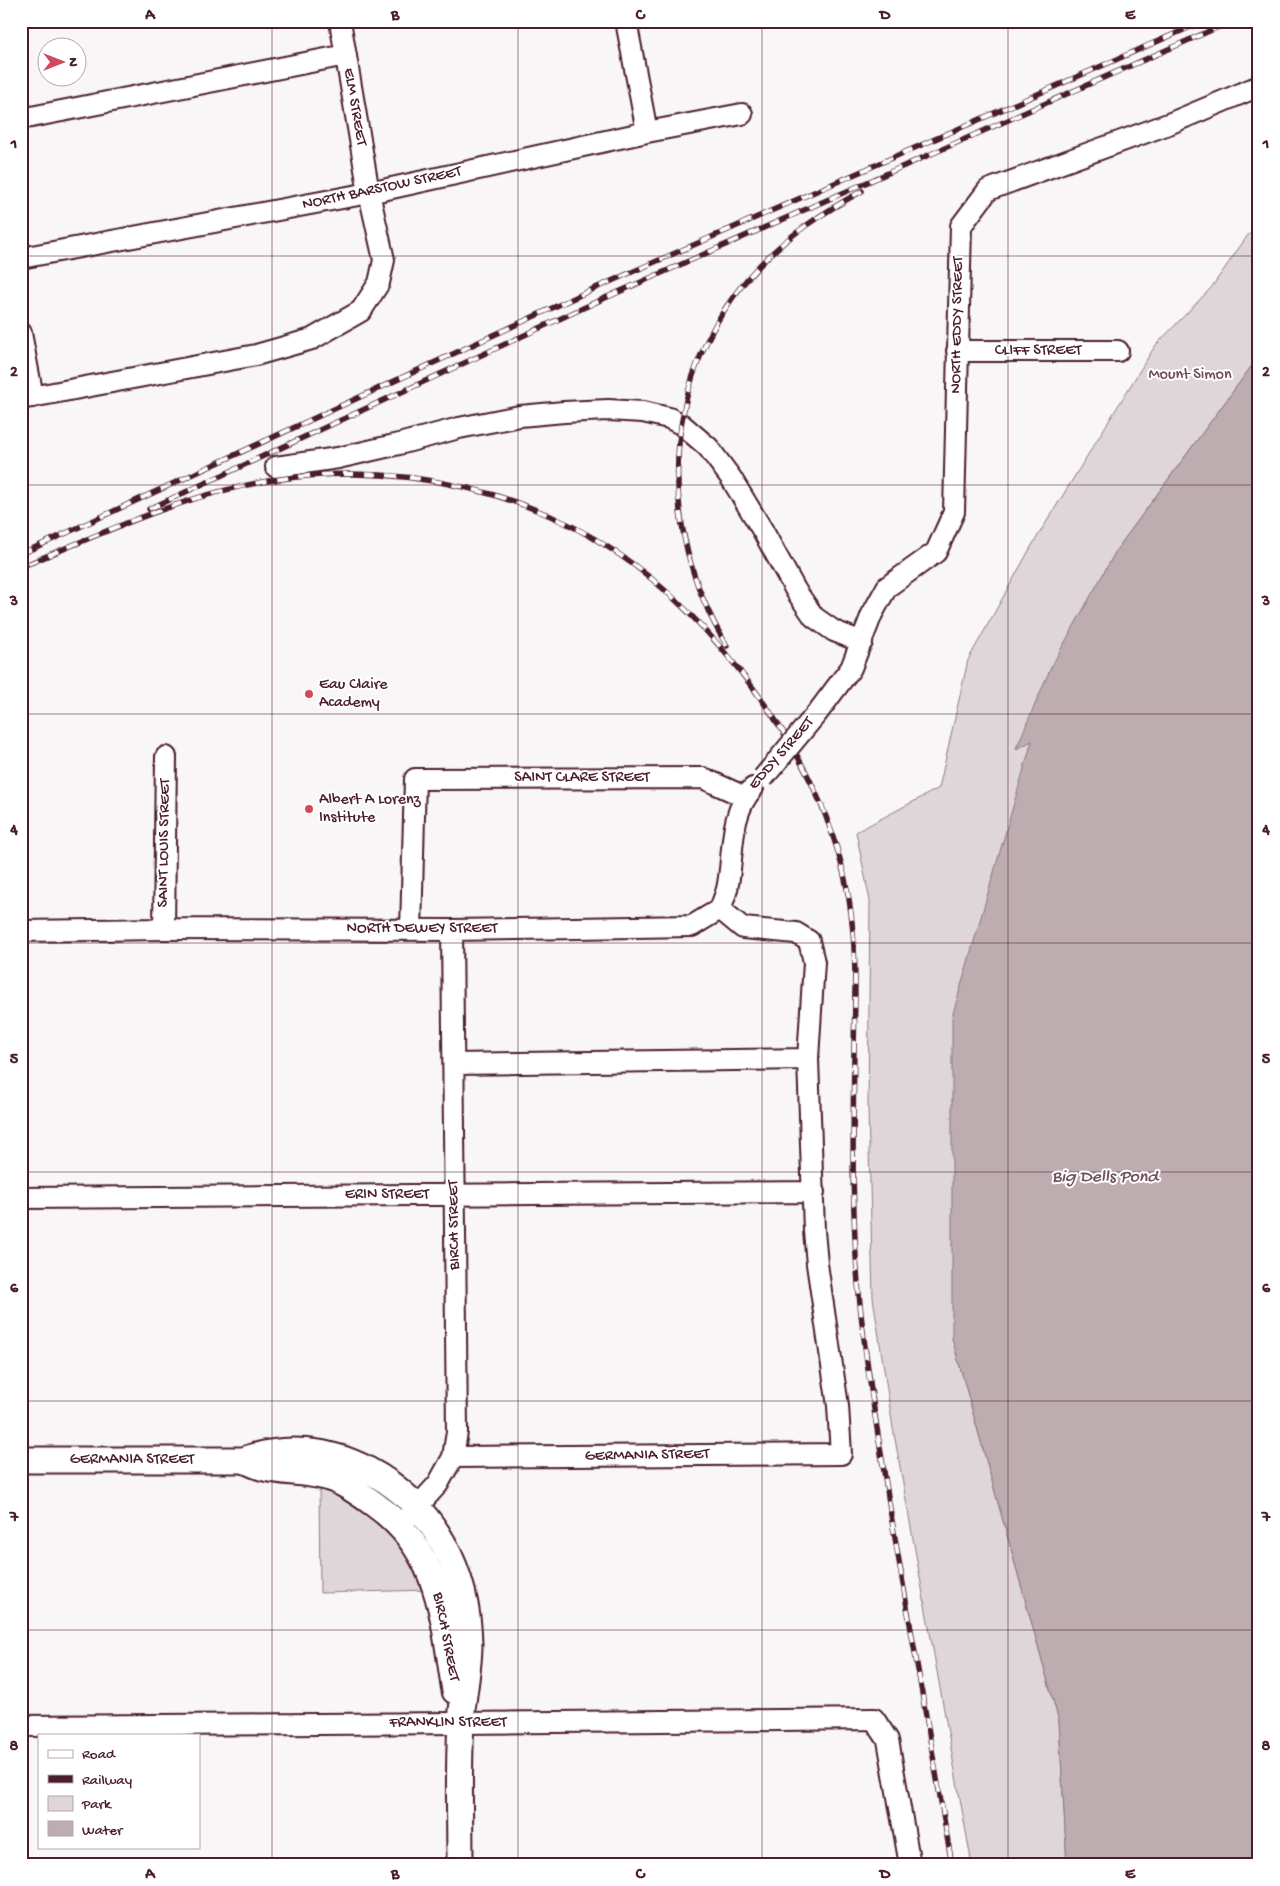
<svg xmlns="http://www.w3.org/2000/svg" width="1280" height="1886" font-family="'Gochi Hand',sans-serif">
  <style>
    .green { fill: #ded6d9; stroke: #947a82 }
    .water { fill: #bdadb0; stroke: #8f747b }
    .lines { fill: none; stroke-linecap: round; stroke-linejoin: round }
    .minor-casing { stroke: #4a1f2b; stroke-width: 24 }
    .major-casing { stroke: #4a1f2b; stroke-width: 29 }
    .minor { stroke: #fff; stroke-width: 20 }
    .major { stroke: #fff; stroke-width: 25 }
    .rail-casing { stroke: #4a1f2b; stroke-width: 5.5 }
    .rail { stroke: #fff; stroke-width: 4; stroke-dasharray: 11; stroke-linecap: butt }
    .minor-bridge-casing { stroke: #4a1f2b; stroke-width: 24; stroke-linecap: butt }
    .minor-bridge { stroke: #fff; stroke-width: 20 }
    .grid { fill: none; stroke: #4a1f2b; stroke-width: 1; stroke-opacity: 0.55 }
    .poi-dot { fill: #d1495b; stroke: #fff; stroke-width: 2 }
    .labels { text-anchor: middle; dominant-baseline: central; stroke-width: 4; stroke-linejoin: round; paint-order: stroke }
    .street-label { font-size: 16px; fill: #4a1f2b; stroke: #fff }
    .park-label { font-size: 16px; fill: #6f4d56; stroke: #fff }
    .poi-label { font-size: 16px; fill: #4a1f2b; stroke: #fff; text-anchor: start }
    .water-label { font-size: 18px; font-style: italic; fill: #72515a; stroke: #fff }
    .neatline { fill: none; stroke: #4a1f2b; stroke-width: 2 }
    .grid-label { font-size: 16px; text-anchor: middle; font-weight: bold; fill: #4a1f2b }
  </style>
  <rect width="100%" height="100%" fill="#f8f6f7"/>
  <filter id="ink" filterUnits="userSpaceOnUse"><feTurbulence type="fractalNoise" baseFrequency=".02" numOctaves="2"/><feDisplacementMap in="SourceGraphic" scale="10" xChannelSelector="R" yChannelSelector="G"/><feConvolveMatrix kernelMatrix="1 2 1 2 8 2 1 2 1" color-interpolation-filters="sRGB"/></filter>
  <g filter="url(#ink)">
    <path class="green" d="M1259,226v130l-142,193 -101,199 16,-8 -80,598 107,383 8,144h-95l-79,-437 -20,-130 -5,-189 2,-208 -14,-69 83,-44 29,-128 63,-113 124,-201 56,-58 37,-53z
      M319,1482l16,6 61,45 33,57 -109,3z"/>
    <path class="water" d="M1259,356v1509h-192l-8,-144 -107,-383v-321l80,-276 -16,8 35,-82 66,-118z"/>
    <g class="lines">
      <g class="minor-casing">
        <path id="minor" d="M626,21l21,111
          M21,119l325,-64
          M21,258l348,-65 278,-61 95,-18
          M21,333l12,64
          M957,351h161
          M21,399l235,-44 56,-16 49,-28 18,-28 5,-23 -15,-67 -29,-172
          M276,467l62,-9 61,-14 60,-16 61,-12 44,-4 44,-2 35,2 26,6 12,6 27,23 23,31 32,53 33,60 18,26 20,14 28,11
          M818,712l33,-44 21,-54 15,-27 49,-35 18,-40 7,-286 27,-36 183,-67 88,-37
          M720,909c3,-8 7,-17 8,-25 6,-33 1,-70 25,-96
          M164,929l2,-172
          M411,930l4,-151 288,-1 42,19
          M21,931l143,-2 288,1 240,-4 28,-17
          M454,1064l354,-5
          M21,1198l793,-6
          M453,1457l388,-3 -3,-48 -21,-142 -3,-33 -6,-172 6,-97 -5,-21 -13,-8 -53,-5 -23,-19
          M406,1519l32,-35 15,-27 4,-25 -5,-502
          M21,1726l440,-3 413,-4 14,21 22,125"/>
      </g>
      <g class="major-casing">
        <path id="major" d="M21,1460h222c41,-15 86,-11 125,10 66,35 100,101 101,175 0,26 -7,53 -8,79 -3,47 -1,94 -1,141
          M243,1460c6,2 12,5 18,7 24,7 50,3 74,13 14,6 27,15 39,24 67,47 69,113 81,187"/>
      </g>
      <use href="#minor" class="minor"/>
      <use href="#major" class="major"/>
      <g class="rail-casing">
        <path id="rail" d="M149,509l447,-207 636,-281
          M21,554l570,-264 613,-269
          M28,564c90,-38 181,-80 279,-88 106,-10 222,17 310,77 54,36 98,84 136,135 43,57 76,120 92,191 13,56 10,114 9,171 -1,85 -3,170 6,254 7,71 20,141 31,211 20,117 41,233 61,350
          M727,646c-73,-120 -67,-275 31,-379 30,-32 66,-55 104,-76"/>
      </g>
      <use href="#rail" class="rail"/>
      <g class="minor-bridge-casing">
        <path id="minor-bridge" d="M763,778l55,-66"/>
      </g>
      <use href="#minor-bridge" class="minor-bridge"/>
    </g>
  </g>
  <path class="grid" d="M272,21v1844M518,21v1844M762,21v1844M1008,21v1844M21,256h1238M21,485h1238M21,714h1238M21,943h1238M21,1172h1238M21,1401h1238M21,1630h1238"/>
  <g class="poi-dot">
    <circle cx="309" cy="694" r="5"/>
    <circle cx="309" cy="809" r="5"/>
  </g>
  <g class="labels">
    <g class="street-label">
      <text transform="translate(354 107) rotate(80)">ELM STREET</text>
      <text transform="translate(382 189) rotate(-12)">NORTH BARSTOW STREET</text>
      <text transform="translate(958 325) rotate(-89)">NORTH EDDY STREET</text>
      <text x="1038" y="351">CLIFF STREET</text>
      <text transform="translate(782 754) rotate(-49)">EDDY STREET</text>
      <text x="582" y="778">SAINT CLARE STREET</text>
      <text transform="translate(165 843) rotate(-89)">SAINT LOUIS STREET</text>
      <text x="422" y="929">NORTH DEWEY STREET</text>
      <text x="387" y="1195">ERIN STREET</text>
      <text transform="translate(455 1225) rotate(-91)">BIRCH STREET</text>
      <text transform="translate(647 1456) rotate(-1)">GERMANIA STREET</text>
      <text x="132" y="1460">GERMANIA STREET</text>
      <text transform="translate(445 1637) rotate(79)">BIRCH STREET</text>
      <text x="448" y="1723">FRANKLIN STREET</text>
    </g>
    <g class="park-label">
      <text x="1190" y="375">Mount Simon</text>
    </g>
    <g class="poi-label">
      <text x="319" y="685">Eau Claire<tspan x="319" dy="18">Academy</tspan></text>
      <text x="319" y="800">Albert A Lorenz<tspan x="319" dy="18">Institute</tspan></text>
    </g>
    <g class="water-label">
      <text x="1105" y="1177">Big Dells Pond</text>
    </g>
  </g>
  <rect width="1280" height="1886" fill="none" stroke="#fff" stroke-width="55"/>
  <rect x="38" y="1734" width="162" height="115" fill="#ffffff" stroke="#b7a5aa"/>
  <rect x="48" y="1750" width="25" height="8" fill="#ffffff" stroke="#b7a5aa"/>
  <text x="82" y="1758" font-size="15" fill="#4a1f2b">Road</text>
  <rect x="48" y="1775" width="25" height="8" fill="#4a1f2b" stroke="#b7a5aa"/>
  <text x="82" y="1784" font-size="15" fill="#4a1f2b">Railway</text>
  <rect x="48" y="1796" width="25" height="15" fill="#ded6d9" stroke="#b7a5aa"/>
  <text x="82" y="1808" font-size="15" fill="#4a1f2b">Park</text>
  <rect x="48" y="1821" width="25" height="15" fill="#bdadb0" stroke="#b7a5aa"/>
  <text x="82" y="1834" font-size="15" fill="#4a1f2b">Water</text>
  <g transform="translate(62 62) rotate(90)"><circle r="24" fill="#ffffff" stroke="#b7a5aa"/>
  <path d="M0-4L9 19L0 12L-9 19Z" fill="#d1495b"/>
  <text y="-8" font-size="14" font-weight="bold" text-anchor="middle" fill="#4a1f2b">N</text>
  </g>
  <rect x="28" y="28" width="1224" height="1830" class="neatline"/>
  <g class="grid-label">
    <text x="150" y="19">A</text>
    <text x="395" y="19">B</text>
    <text x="640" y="19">C</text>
    <text x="885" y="19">D</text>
    <text x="1130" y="19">E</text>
    <text x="14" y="148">1</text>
    <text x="1266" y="148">1</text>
    <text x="14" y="376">2</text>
    <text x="1266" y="376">2</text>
    <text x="14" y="605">3</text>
    <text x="1266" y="605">3</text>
    <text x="14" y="834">4</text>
    <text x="1266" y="834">4</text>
    <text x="14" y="1063">5</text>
    <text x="1266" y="1063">5</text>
    <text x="14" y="1292">6</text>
    <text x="1266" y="1292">6</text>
    <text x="14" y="1521">7</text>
    <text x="1266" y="1521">7</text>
    <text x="14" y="1750">8</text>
    <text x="1266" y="1750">8</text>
    <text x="150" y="1878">A</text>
    <text x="395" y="1878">B</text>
    <text x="640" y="1878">C</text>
    <text x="885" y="1878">D</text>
    <text x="1130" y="1878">E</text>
  </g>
</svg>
